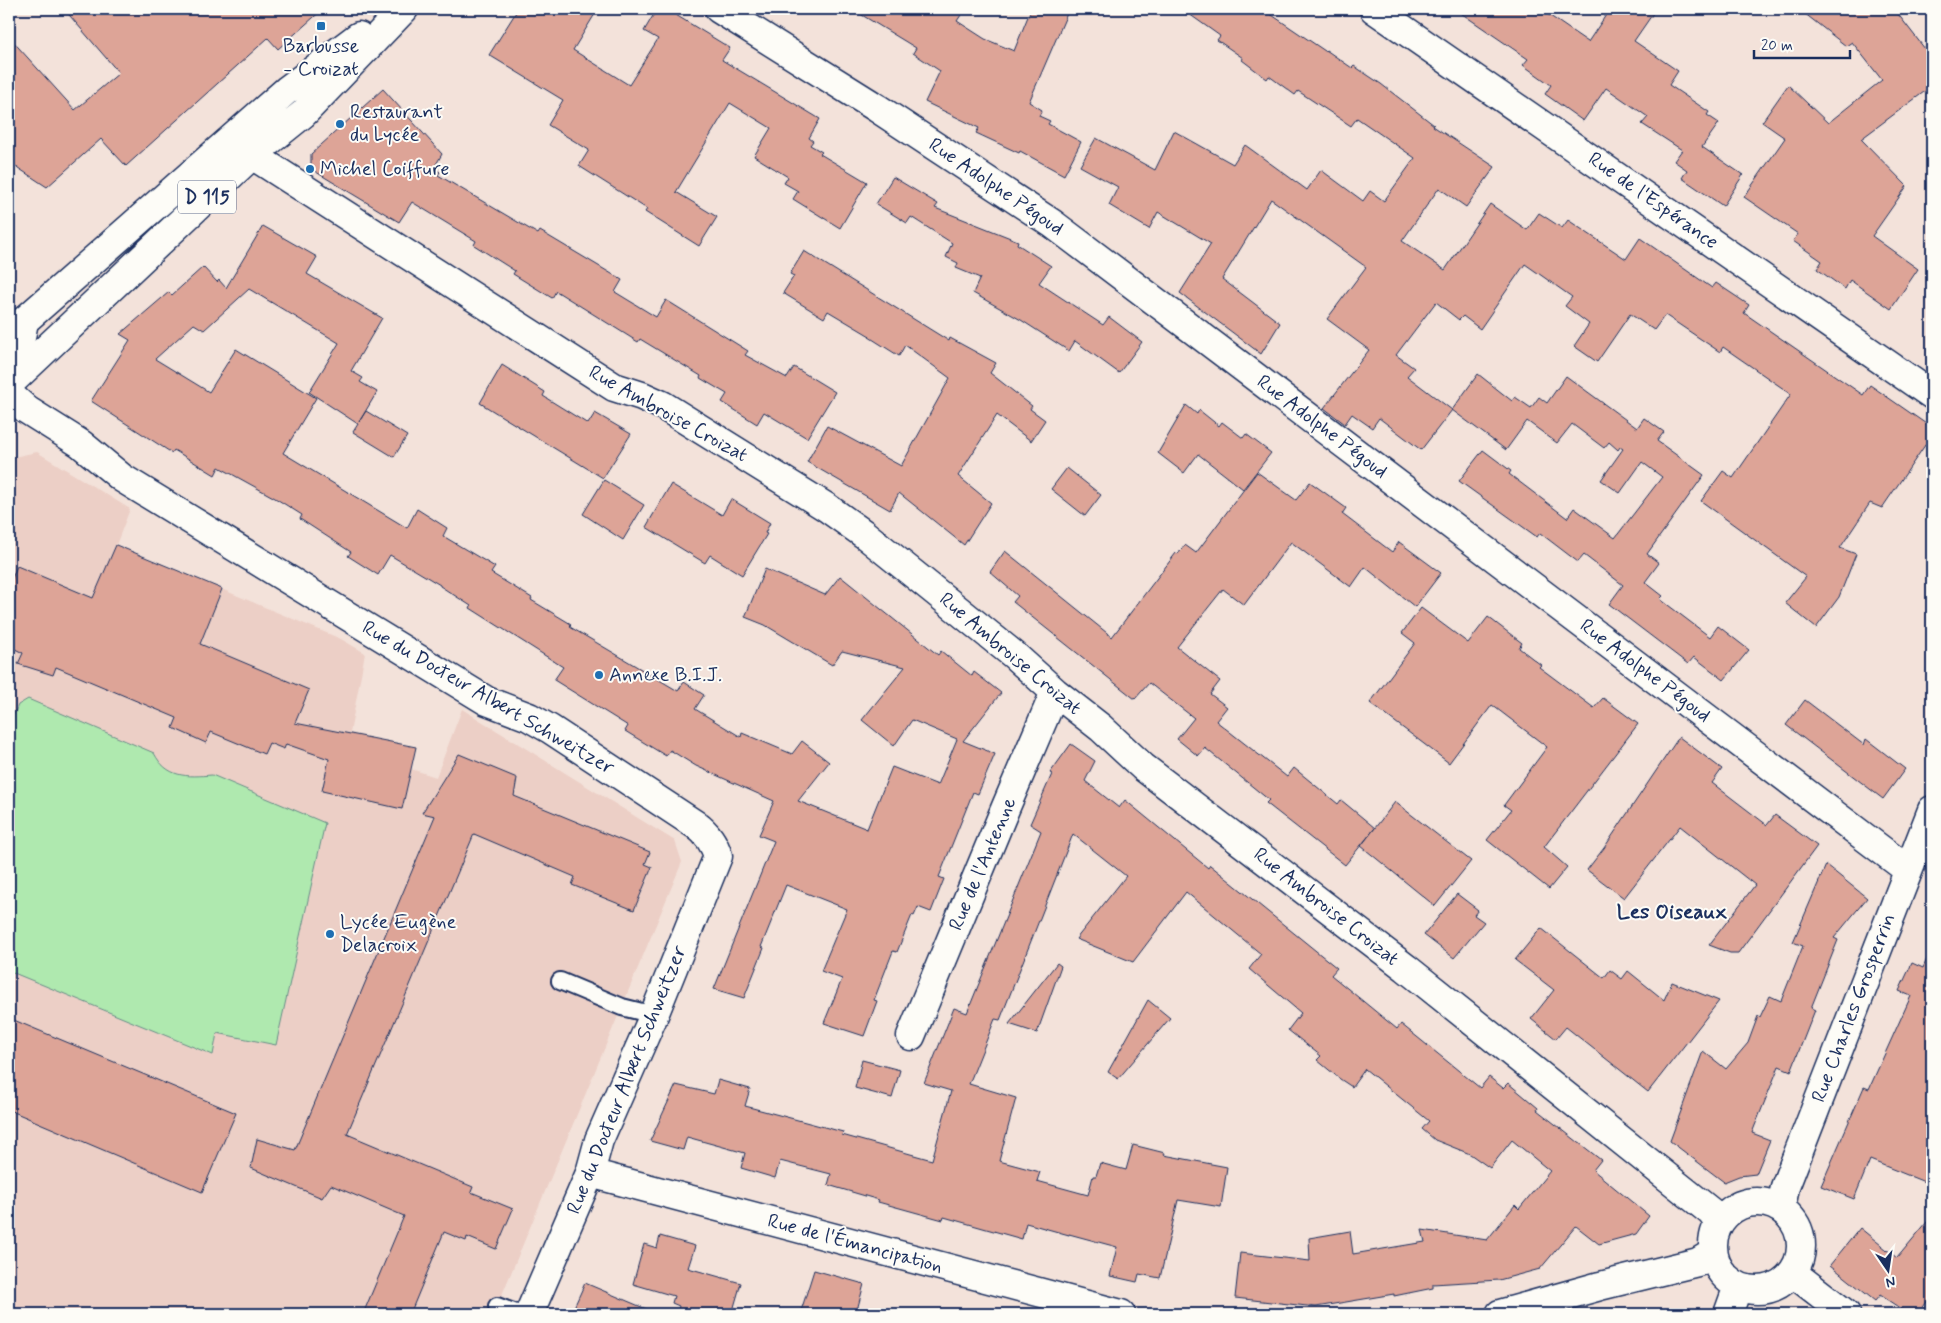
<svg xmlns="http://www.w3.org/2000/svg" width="1941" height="1323" font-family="Mynerve,sans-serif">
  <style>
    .built { fill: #eccfc6 }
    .green { fill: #afe9af; stroke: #658c86 }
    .building { fill: #dda497; stroke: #1b2f5e }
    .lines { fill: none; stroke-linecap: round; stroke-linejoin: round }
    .service-casing { stroke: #1b2f5e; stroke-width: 20 }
    .minor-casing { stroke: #1b2f5e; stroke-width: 31 }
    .primary-casing { stroke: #1b2f5e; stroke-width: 31 }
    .service { stroke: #fdfcf7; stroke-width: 16 }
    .minor { stroke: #fdfcf7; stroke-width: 28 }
    .primary { stroke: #fdfcf7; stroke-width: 28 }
    .poi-dot { fill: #1f6fb2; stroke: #fdfcf7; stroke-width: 2 }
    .labels { text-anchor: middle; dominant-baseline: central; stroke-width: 4; stroke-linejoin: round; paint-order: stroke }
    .shield { fill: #fdfcf7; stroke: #5f6c8c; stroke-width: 1 }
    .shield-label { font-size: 19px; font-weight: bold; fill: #1b2f5e }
    .poi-label { font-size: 20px; fill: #1b2f5e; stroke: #fdfcf7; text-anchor: start }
    .street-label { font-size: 20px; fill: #1b2f5e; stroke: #fdfcf7 }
    .neighbourhood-label { font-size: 21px; font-weight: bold; fill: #1b2f5e; stroke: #fdfcf7 }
  </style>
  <rect width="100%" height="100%" fill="#f3e2da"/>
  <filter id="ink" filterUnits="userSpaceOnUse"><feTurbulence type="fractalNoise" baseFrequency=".02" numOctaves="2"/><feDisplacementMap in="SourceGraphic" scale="10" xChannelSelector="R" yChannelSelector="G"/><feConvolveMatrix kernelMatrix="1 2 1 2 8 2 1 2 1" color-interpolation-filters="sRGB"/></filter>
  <g filter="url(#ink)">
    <path class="built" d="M37,452l93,57 -14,36 225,94 24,14 -15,80 66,14 -5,22 25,8 26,-68 213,132 7,21 -188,452h-485v-856z"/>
    <path class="green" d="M28,699l126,54c13,25 32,24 58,22l113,48 -49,222 -59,-12 -4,22 -204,-84v-244l9,-22z"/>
    <path class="building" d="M64,9h259l-45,40 -10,-11 -142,128 -25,-27 -54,48 -38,-25v-125l66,73 44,-37z
      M518,9h80l-25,41 56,35 29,-46 -14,-8 13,-22h9l64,39 -8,12 98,59 -11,19 4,3 -3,4 12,7 -2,2 47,28 -27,46 -47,-29 5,-8 -14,-8 4,-6 -34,-21 17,-28 -41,-25 -54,89 41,25 -18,29 -54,-34 2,-3 -68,-43 10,-16 -41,-25 15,-25 -74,-45z
      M852,9h113l-8,12 28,18 29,12 17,-42h38l-40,93 13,8 -3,6 11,5 -2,3 33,18 -17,33 -44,-24 -1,2 -43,-20 3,-5 -54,-26 15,-31 -27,-18 3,-5z
      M1182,9h81l62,42 1,-1 26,18 2,-2 27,18 53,41 -1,1 62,41 -29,40 -27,-19 -37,53 43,29 45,-66 37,26 12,-17 23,15 6,-8 58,39 14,-21 72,50 4,-5 33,22 -5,8 119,82 7,-10 62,43v7l-50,73 -12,-5 -30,45 16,6 -17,43 -23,31 -31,-25 21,-26 -105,-76 22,-30 10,7 58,-84 -68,-47 -3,5 -55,-37 -11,15 -24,-16 -33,48 -23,-16 15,-22 -24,-18 7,-9 -47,-33 -45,65 -17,-13 -4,4 -23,-18 -40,53 18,13 -7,8 45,34 -31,40 -42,-32 -7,10 -20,-14 -7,10 -21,-16 45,-58 -42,-31 39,-52 -95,-68 -49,80 58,44 -19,31 -81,-61 31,-49 -53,-32 -9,17 -40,-24 9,-18 -38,-21 16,-28 59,32 19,-39 59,33 12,-19 62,45 14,-20 42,31 7,-10 14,10 31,-43 -58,-40 -6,8 -53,-35 -3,4 -26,-19 -2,3 -25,-19 1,-2 -26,-18 3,-4z
      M1455,9h85l48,33 22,-33h46l-22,32 44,30 -9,14 40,27 -2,3 12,8 -17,24 41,28 -20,31 -41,-28 5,-8 -13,-9 8,-11 -40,-26 6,-7 -42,-29 -23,33 -38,-27 6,-9 -28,-20 5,-6z
      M1799,9h95l38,49v28l-71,53 46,47 -35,50 46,33 -27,40 -41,-29 -5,9 -28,-20 5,-8 -29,-20 5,-7 -54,-37 41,-59 -23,-16 26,-37 40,38 54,-43 -30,-38 -6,4z
      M383,89l59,65 -8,14 6,4 -2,3 100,59 2,-3 82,49 -7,12 41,25 10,-17 82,51 -3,4 42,23 7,-11 41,25 -28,46 -43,-26 -7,12 -35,-22 5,-8 -27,-16 1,-2 -61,-37 -2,3 -82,-51 -4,7 -39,-24 2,-3 -41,-26 2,-4 -64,-39 -13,20 -88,-53v-15z
      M893,177l45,27 -3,4 83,33 -1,3 34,22 -12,17 64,42 6,-8 33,25 -23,31 -44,-32 -6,10 -48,-31 -48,-27 7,-15 -24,-10 2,-5 -12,-6 6,-14 -41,-26 -4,6 -31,-19z
      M263,226l54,31 -10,17 75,44 -31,53 12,7 -3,4 17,10 -18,30 7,-11 41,25 -13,21 -41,-25 5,-8 -49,-32 30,-49 -90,-54 -45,41 -10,-6 -39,35 54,33 27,-43 80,49 -33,55 124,75 10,-19 30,19 -4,8 52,31 -4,6 41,25 -1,2 40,24 -1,3 108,64 6,-9 20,13 -9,14 46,28 1,-4 50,21 10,-13 27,21 -31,39 69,28 25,-62 46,18 19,-46 -45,-19 -18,26 -32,-26 43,-53 -63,-16 -10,14 -67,-40 -20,-8 20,-48 60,26 15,-19 98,79 3,-4 31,25 2,-4 27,21 -38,48 32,13 -17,40 -5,-2 -34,85 5,2 -13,33 -13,-5 -4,9 -2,-1 -15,37 -4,-1 -19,49 3,1 -13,35 -40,-13 18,-44 -21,-8 26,-62 -61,-24 -25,62 3,1 -20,50 -30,-9 60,-148 -15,-6 15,-34 -78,-35 -26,-16 -4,6 -41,-25 3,-5 -74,-46 9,-13 -93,-59 1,-2 -31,-20v-1l-50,-30 -12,20 -30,-19 3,-4 -51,-33 2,-4 -27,-17 -56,-31 -4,8 -41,-25 -2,3 -81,-52 39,-61 -10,-6 49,-42 3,3 31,-28 14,15 2,-2 7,8z
      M804,251l145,90 1,-3 46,25 -6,10 42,33 -2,3 15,11 -14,21 -34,-26 -39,61 33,27 -27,42 -65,-52 -9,17 -83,-48 20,-36 74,40 49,-88 -45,-33 -6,11 -30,-19 1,-1 -42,-25 -4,7 -41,-25 11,-17 -4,-2z
      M502,365l43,27 -2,4 45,28 7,-11 36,21 -28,44 -123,-75z
      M1478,374l34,27 3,-4 16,11 8,-11 8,6 19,-27 71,52 7,-10 20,14 -7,9 47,34 -57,79 12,9 -14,19 18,14 -3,3 50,38 8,-11 31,24 -25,30 -30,-23 -6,7 -79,-60 14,-19 -39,-30 -6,7 -38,-29 -3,4 -78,-56 24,-31 28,21 -2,3 58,44 7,-10 41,30 47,-61 -20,-15 -22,31 -19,-13 22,-31 -3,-2 -2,3 -9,-8 -5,6 -32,-24 -15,19 -30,-22 -21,29 -54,-40z
      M1186,405l11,9 2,-4 20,16 3,-4 21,16 3,-4 25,19 -28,36 -45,-35 -14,19 -26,-20z
      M1067,468l34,27 -16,21 -34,-27z
      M1257,472l39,28 14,-18 36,26 -4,6 50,38 7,-10 42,31 -26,34 -50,-40 -14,20 -60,-45 -47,63 -21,-16 -46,58 43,34 -10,13 17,13 -11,14 71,56 7,-9 44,36 3,-4 34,28 -30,37 -79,-62 3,-3 -64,-52 -7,8 -21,-17 17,-21 -45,-35 -14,16 -122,-97 5,-6 -28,-24 15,-21 107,86 64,-84 2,1 7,-9 11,8z
      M604,480l40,25 -21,35 -40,-26z
      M671,484l51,31 9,-16 39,24 -5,10 2,1 -25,41 -32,-20 -5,8 -59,-36z
      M116,545l106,44 -22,55 109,46 -14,33 121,24 -14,62 -80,-18 7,-32 -43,-15 -2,5 -15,-6 -5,11 -53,-22 -5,11 -33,-15 4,-10 -121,-51 -3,8 -35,-11 5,-11 -14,-7v-60l8,-20 76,32z
      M1421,608l47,35 20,-26 34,26 -3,5 22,17 -2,2 55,41 9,-10 35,26 -94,123 23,20 -18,22 -62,-49 24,-30 -7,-5 43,-58 -55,-42 -43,58 -79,-60 45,-60 -13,-10z
      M1805,700l59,45 2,-6 39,30 -22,30 -97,-74z
      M1679,737l43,32 -10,14 55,42 8,-10 42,31 -79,107h-8l-21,-8 46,-60 -75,-59 -56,72 -37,-28 17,-22z
      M1071,744l24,17 -10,20 34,27 6,-8 83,68 2,-3 127,103 -6,7 66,54 4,-5 79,64 9,-11 14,11 5,-5 30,25 -1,2 64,50 -8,10 56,46 -13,18 -37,10 -23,-18 -36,43 -41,11 -66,4v4l-39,8v-2l-78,13 -81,-9 5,-45 70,8 -1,-23 41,-7 3,23 72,-12 -3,-12 65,10 28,-35 4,4 31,-38 -38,-31 -22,28 -20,-14 -35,-14 -13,-11 7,-8 -64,-52 -13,18 -12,-8 -23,-19 4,-4 -33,-26 13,-17 -52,-44 12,-15 -75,-62 -53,70 -57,-23 50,-63 -53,-42 -73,186 -5,-1 -26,65 47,14 -17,63 41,11 -3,9 51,14 5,-19h3l4,-13 26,7 7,-25 32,8 -1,2 63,12 -6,40 -43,-7 -18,78 -21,-4 -2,8 -27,-6 7,-29 -48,-13v1l-43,-12 -4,16 -78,-22 -1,3 -65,-18 1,-2 -51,-15 3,-11 -51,-13 -5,17 -34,-10 4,-15 -58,-16 -4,13 -33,-9 26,-56 38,9 4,-14 32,9 -5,17 98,26 -1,3 90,25 19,-69 -27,-8 30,-75 13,5 74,-182 -11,-7 22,-50 -2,-1z
      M459,754l58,24 -3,18 136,56 -5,12 7,3 -18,43 -62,-25 3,-8 -101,-43 -127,300 126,53 -2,5 42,17 -17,40 -29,-12 -1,4 -22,-9 -34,82h-47l41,-98 -73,-31 -9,13 -71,-30 6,-29 38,11 140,-334 -13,-3z
      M1395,802l76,59 -36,45 -74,-60z
      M1826,865l41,33 -33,40 4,2 -27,68 4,2 -24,61 -12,-5 -27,67 18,7 -14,34 -17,2 -15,6 -54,-41 33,-90 23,18 22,-26 10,-27 2,1 10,-21 11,5 22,-55 -10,-4z
      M1457,894l21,16 -4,5 10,7 -30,36 -30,-23z
      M1541,928l63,50 6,-8 12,9 6,-8 36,29 8,-18 47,19 -71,91 -82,-65 -10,12 -25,-20 23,-29 -39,-30z
      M1932,947v238l-62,-25 -16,39 -33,-13 43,-99 5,2 42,-93 -12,-5 13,-28 11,5z
      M1057,963l4,3 -24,67 -28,-9z
      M1148,1000l22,18 -52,61 -10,-7z
      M9,1018l227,95 -34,79 -193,-82z
      M862,1060l38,10 -8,28 -37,-10z
      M1932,1216v79l-14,19h-9l-29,-19 -5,6 -45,-36 30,-37 37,30z
      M660,1236l35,10 -7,22 53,15 -9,31h-55l2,-8 -7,-3 2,-7 -41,-12 11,-40 13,4z
      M814,1270l50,14 -8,30h-56z
      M585,1283l73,31h-87z"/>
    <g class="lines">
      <g class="service-casing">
        <path id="service" d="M560,981l62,26 32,8
          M497,1306l22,8"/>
      </g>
      <g class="minor-casing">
        <path id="minor" d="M719,9l158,99 176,116 855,646
          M1374,9l558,386
          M239,136l13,19 362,232 28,9 20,9 164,102 38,27 150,121 41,37 46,36 42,39 263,201 305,244 8,11
          M9,360l11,-17 4,-22
          M9,394l18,16 54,34 41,34 365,223 42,16 21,12 146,96c11,8 18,18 22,31l-64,159 -55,125 -9,33 -61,141
          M911,1036l94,-227 50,-117
          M590,1173l531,141
          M1713 1246a44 44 0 1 1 88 0a44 44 0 1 1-88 0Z
          M1781,1208l4,-21 147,-377
          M1793,1273l53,41
          M1500,1314l100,-28 98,-24 15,-9
          M1728,1314l10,-28"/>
      </g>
      <g class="primary-casing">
        <path id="primary" d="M9,331l15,-10 263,-231 72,-54
          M9,384l243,-229 51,-41 101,-105"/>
      </g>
      <use href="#service" class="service"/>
      <use href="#minor" class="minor"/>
      <use href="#primary" class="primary"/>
    </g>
  </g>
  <g class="poi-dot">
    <rect x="316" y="21" width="10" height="10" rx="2.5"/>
    <circle cx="340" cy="124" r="5"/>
    <circle cx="310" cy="169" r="5"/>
    <circle cx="599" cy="675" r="5"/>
    <circle cx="330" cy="934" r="5"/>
  </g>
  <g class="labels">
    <rect class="shield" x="178" y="180.5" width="58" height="33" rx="4"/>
    <g class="shield-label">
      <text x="207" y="197">D 115</text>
    </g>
    <g class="poi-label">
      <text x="321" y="46" text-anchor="middle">Barbusse<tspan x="321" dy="23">- Croizat</tspan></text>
      <text x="350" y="112">Restaurant<tspan x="350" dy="23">du Lycée</tspan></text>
      <text x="320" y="169">Michel Coiffure</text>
      <text x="609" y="675">Annexe B.I.J.</text>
      <text x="340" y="922">Lycée Eugène<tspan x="340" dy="23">Delacroix</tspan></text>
    </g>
    <g class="street-label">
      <text transform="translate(996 187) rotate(34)">Rue Adolphe Pégoud</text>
      <text transform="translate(1653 201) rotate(35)">Rue de l'Espérance</text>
      <text transform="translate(668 414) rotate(29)">Rue Ambroise Croizat</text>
      <text transform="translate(1322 427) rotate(37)">Rue Adolphe Pégoud</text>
      <text transform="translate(1010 654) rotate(40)">Rue Ambroise Croizat</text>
      <text transform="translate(1645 671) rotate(37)">Rue Adolphe Pégoud</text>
      <text transform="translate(488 698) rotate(30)">Rue du Docteur Albert Schweitzer</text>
      <text transform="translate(983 864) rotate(-67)">Rue de l'Antenne</text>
      <text transform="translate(1326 907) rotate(38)">Rue Ambroise Croizat</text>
      <text transform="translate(1854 1008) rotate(-69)">Rue Charles Grosperrin</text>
      <text transform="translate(627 1080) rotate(-68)">Rue du Docteur Albert Schweitzer</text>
      <text transform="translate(855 1244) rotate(15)">Rue de l'Émancipation</text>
    </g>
    <g class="neighbourhood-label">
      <text x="1672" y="912">Les Oiseaux</text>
    </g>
  </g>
  <rect width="1941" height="1323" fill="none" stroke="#fdfcf7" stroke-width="30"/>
  <rect x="15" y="15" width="1911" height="1293" fill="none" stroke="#1b2f5e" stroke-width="2" filter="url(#ink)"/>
  <g transform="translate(1888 1270) rotate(167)" stroke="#fdfcf7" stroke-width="4" paint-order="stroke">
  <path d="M0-4L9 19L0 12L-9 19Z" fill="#1b2f5e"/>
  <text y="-8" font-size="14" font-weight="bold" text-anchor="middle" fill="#1b2f5e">N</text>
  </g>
  <path d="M1754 50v8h96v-8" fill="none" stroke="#1b2f5e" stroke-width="2.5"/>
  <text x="1761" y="50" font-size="15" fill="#1b2f5e" stroke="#fdfcf7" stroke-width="4" paint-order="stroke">20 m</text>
</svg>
